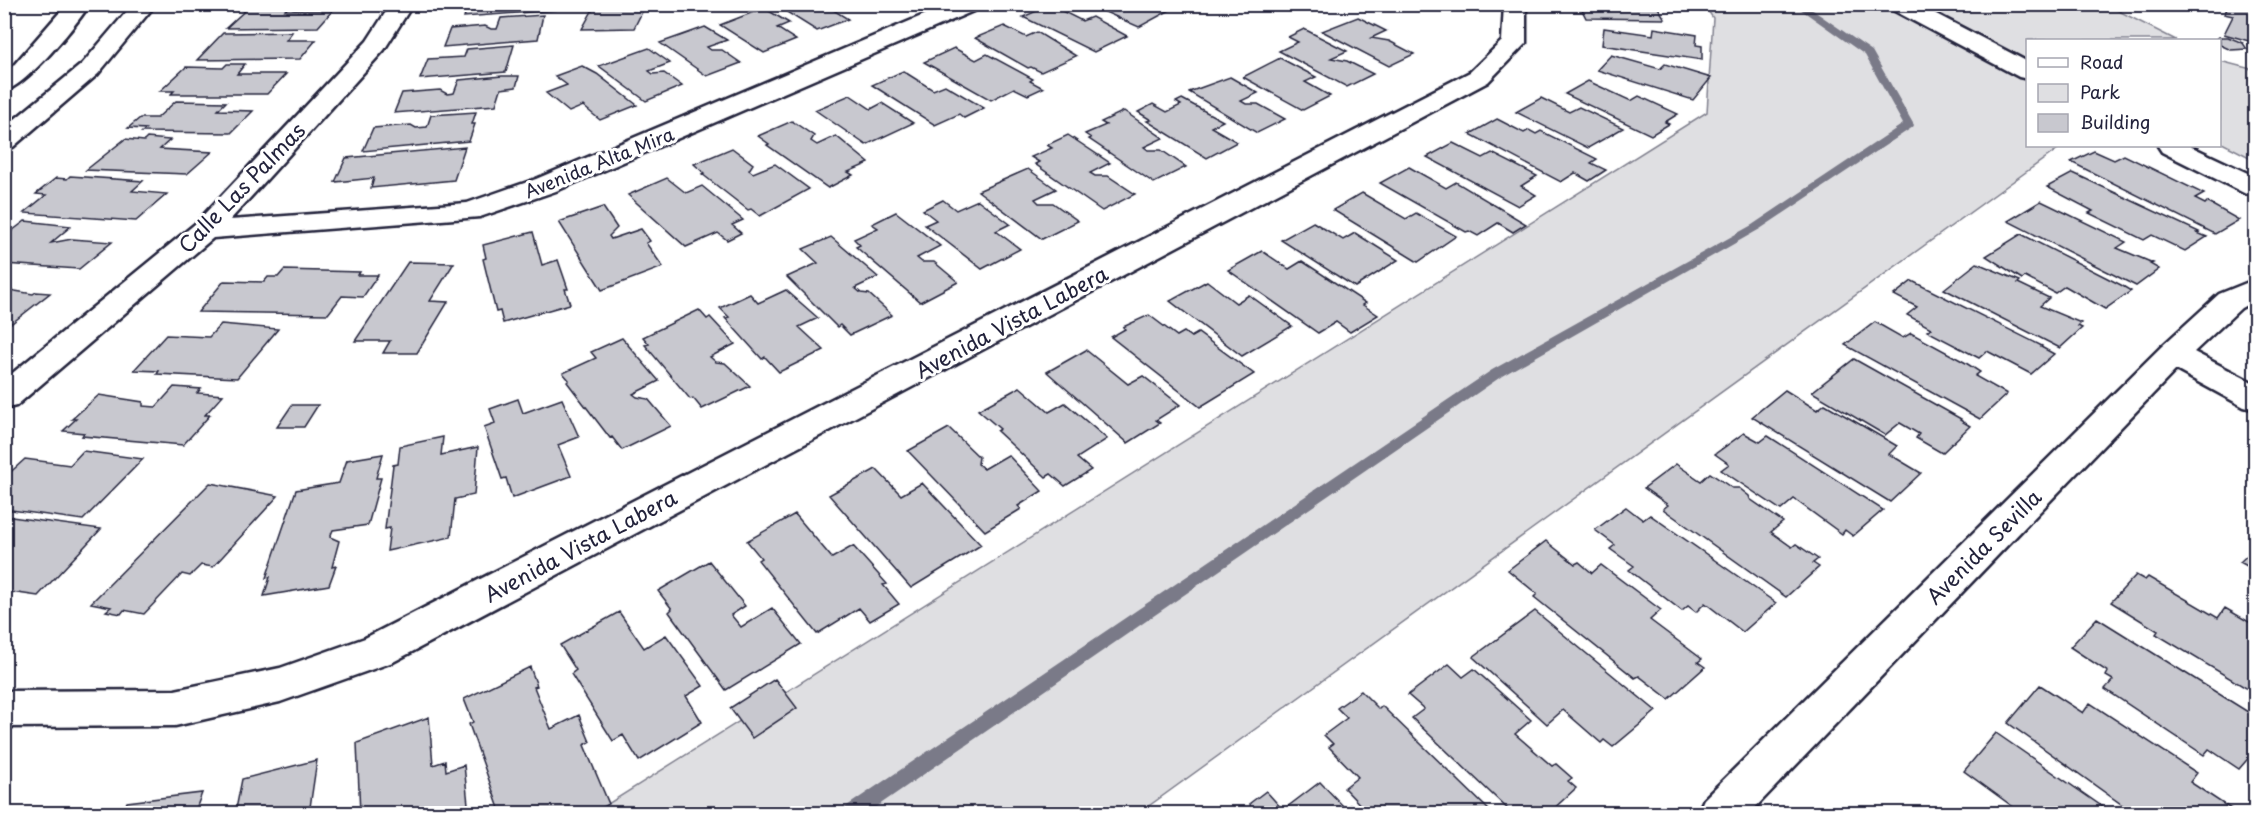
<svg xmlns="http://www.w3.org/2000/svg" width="2260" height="818" font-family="'Playpen Sans',sans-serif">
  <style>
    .green { fill: #dfdfe2; stroke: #80808e; stroke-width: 1.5 }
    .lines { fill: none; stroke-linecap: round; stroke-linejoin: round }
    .stream { fill: #7a7a88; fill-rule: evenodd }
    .building { fill: #c8c8cf; stroke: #22223b; stroke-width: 1.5 }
    .minor-casing { stroke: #22223b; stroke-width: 5 }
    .tertiary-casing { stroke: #22223b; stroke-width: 5 }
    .primary-casing { stroke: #22223b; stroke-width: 5 }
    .minor { fill: #fff; fill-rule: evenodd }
    .tertiary { fill: #fff; fill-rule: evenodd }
    .primary { fill: #fff; fill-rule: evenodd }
    .labels { text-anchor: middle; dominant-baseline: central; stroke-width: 6; stroke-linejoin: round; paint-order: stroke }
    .far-street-label { font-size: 18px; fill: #22223b; stroke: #fff }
    .street-label { font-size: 21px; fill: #22223b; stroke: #fff }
  </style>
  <rect width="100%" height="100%" fill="#fff"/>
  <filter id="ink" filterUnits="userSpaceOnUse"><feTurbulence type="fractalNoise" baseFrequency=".0167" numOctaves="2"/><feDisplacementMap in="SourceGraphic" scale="12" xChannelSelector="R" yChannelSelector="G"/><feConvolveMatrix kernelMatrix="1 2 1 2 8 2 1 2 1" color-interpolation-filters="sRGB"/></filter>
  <g filter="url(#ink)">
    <path class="green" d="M1704,5h403l69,35h-148v106h34l-923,667 -547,1 1115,-702 6,-94z
      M2220,61l35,9v90l-35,-18z"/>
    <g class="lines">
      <path class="stream" d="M1793,4h11l68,47 42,74 -1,2 -153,102 -258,147 -636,438h-25l3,-6 648,-438 260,-145 151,-101 -38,-69z"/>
    </g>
    <path class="building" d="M291,4l-6,6h48l-15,17 -92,1 25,-23z
      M469,4h89l-2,6 -92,7z
      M596,4h37l12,2 -11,22 -52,1z
      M774,4h60l1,2 -5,2 18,11 -31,12z
      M1087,4h74l11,5 -33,18z
      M1579,4h77l9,15 -79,-1z
      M2230,4l26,4v35l-32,-9 9,-18 -9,-2z
      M1050,5l32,16 10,-4 35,19 -33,16 -71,-35z
      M764,8l25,15 -12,5 19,12 -32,13 -44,-28z
      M543,15l-5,24 -95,8 7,-18 35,-3 6,3h6l4,-11z
      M1358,17l28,14 -15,7 18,3 25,13 -25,12 -67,-35z
      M1004,26l22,11 11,-5 39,24 -35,16 -10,-5 -3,1 -53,-30z
      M705,27l22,13 -20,7 4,3h11l19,13 -34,13 -47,-33z
      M1604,28l49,7 1,-7 43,7 -1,10 6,1v14l-100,-15z
      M1304,29l43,22 -16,7 16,3 26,13 -26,13 -68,-36 19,-9 -10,-5z
      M292,32l-6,8h30l-16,19 -103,1 26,-27z
      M2228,37l15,6 4,6 -16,1 -11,-5v-5h-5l4,-3z
      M514,45l-8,27 -86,7 8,-20 36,-2 3,-8z
      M649,48l21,15 -21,8 4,3 11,-1 18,13 -36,15 -47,-35z
      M954,48l22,12 11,-6 46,25 -3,2 13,7 -15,7 -14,-7 -23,12 -67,-38z
      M1611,55l49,14 5,-5 46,14 -18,22 -96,-30z
      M1280,58l36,19 -11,5 25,14 -27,14 -60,-33z
      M227,64h18l-8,10h49l-19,20h-96l3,-3h-14l26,-24 37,1z
      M582,66l15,8 40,31 -37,15 -17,-14 -14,6 -23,-19 21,-8 -12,-9z
      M903,71l30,19 12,-5 39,23 -20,10 -5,-4 -24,11 -63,-40z
      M502,76h17l-3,11 -15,2 -5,16 -102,8 8,-20 38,-3 7,4 7,-1 5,-13z
      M1230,77l28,16 -17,8 5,3h12l27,15 -28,14 -68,-41z
      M1588,81l43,20 8,-5 39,18 -13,8 4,2 -18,11 -86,-41z
      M850,95l21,14 11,-6 31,20 -47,22 -51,-35z
      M1541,98l28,14 10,-5 44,21 -35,20 -72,-36z
      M1182,99l41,22 -12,6 26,15 -30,16 -60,-37 4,-1 -13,-8 15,-8 14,8 14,-7 -5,-3z
      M176,101l50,1 -8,8 35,1 -22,22 -89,-1 4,-3 -18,-1 12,-10h17z
      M1124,111l39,27 -19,9 4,3h13l25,17 -32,16 -65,-44 2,-1 -6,-4 21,-9 -5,-3z
      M476,112l-4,12h3l-6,17 -106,10 10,-23 38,-3 5,3 11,-1 4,-12z
      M1497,119l27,14 5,-3 7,4 5,-3 56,28 -6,4 15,7 -17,11 -14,-8 -14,9 -91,-48z
      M792,121l22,15 -3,5 6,4 19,-9 33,27 -21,9 5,3 -25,13 -61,-43 2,-1 -11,-8z
      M1068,135l42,28 -20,10 5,3h13l27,18 -33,17 -67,-47 4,-2 -8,-5 21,-9 -5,-3z
      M147,138l23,2 -10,9 52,3 -25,22 -101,-4 39,-31 19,2z
      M1453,143l30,15 9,-5 45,23 -16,10 15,9 -18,11 -91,-49z
      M465,147l-11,33 -83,8 3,-10 -39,4 11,-24z
      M732,148l21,16 -4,6 4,3 22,-9 34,25 -49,27 -9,-7 -3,1 -46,-36 2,-1 -10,-9z
      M2094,151l20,9 10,-5 80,39 -9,5 10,5 2,-2 32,18 -24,14 -144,-72z
      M1409,167l37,21 10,-6 70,42 -13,8 -15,-9 -20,13 -9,-5 -3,1 -86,-49z
      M1028,169l28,20 -21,10 4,4h14l25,18 -36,18 -64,-48z
      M2073,173l126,59 -2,1 10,4 -22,14 -33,-16 -8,5 -55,-27 4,-2 -46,-24z
      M70,176l73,5 -11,10 35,3 -31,27 -112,-8 22,-18 -10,-1 20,-16 11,1z
      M667,178l19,15 16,-7 41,34 -11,5 9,8 -14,7 -9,-7 -32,14 -58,-52z
      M1362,193l44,26 10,-6 40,23 -38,26 -85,-52z
      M943,200l13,10 22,-10 32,24 -14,7 24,18 -38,20 -57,-44 11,-5 -13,-10z
      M2041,201l85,41 -9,6 36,15 -3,1 9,5 -23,17 -128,-65z
      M603,207l14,21 -8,8 2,3 30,-10 9,12 -4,2 17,24 -61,23 -43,-68z
      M896,212l44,34 -23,12 5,4h12l24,20 -38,20 -64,-55 4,-2 -6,-6 24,-11 -6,-4z
      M25,221l46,5 -20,17 21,-4 40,3 -33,27 -75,-5v-27z
      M1313,222l30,18 12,-7 43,27 -43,27 -74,-47z
      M533,232l9,33 16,-5 10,29h-3l5,15 -67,19 -3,-12 -4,1 -13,-53 3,-1 -3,-13z
      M2021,234l100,51 10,6 -26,18 -40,-23 -10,7 -30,-16 -3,2 -36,-23z
      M831,237l47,40 -23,11 6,5 8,1 23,21 -42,20 -10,-10 -3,2 -50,-50 31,-14 -15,-14z
      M1262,251l27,18 13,-8 64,42 -3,2 15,10 -28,17 -14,-10 -18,11 -90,-63z
      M408,262l46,1 -24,38 18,1 -31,51h-34l7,-12h-35z
      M1977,263l43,18 -2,2 31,15 -9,8 41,17 -3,3 4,2 -22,20 -116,-59z
      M284,270l76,2 -2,3h20l-15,22 -21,-1 -14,18 -130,-2 26,-31 40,1 4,-5h10z
      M1207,281l29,22 13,-8 43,31 -50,30 -72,-55z
      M1912,281l130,65 -1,1 13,7 -23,20 -44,-23 -8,7 -52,-27 4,-3 -24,-13 10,-8 -23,-12z
      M9,290l24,4 3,-2 14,1 -38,30 -8,-1v-31z
      M786,290l32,28 -19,9 25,23 -45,22 -14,-15 -3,2 -37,-41 4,-1 -9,-9 30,-14 8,9z
      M699,310l8,9 3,-2 25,27 -25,13 6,5 9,1 25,23 -48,23 -9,-11 -3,1 -45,-54 4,-1 -6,-7z
      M1149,315l28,21 7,-4 7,5 7,-4 56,41 -54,33 -89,-70 14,-8 -2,-2z
      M1875,322l28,16 8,-5 55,30 14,9 -5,4 32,18 -27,25 -135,-74z
      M221,324l57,5 -41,49 -80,-4 2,-3 -25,-1 32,-35 43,2z
      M622,338l37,43 -26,13 4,3 11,2 23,27 -49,24 -10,-13 -2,1 -43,-56 2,-2 -6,-7 33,-15 -5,-6z
      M1086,350l42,34 15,-8 37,29 -24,15 4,3 -32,20 -81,-71z
      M1854,359l107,60 -1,1 10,6 -28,27 -26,-15 3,-4 -19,-11 -15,12 -73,-43z
      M174,387l27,2 -4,4 26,2 -18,20h5l-27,30 -101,-9 2,-3 -21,-2 13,-12h-4l27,-24 44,7v4l13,1z
      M1020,387l29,25 16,-9 42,36 -30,19 14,12 -26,16 -14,-12 -5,3 -49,-46 3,-2 -22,-19z
      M1785,390l32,20 8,-6 72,42 -8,8 32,19 -31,29 -138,-85z
      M518,399l5,14 39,-14 17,38 -21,8 13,31 -59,22 -6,-20 -4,1 -18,-52 11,-4 -5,-14z
      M292,405h26l-14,22h-27z
      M949,428l30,29 -1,7 6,5 24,-14 34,36 -24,15 3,3 -36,22 -77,-80z
      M1744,433l16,9 8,-6 115,74 -30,26 -8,-6 -3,4 -48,-35 -13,11 -60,-40 8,-6 -14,-10z
      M443,437l-2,18 37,-8 -4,48 -19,4 -4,38 -64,14 3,-23 -5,1 8,-64 5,-1 2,-18z
      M83,451l60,8 -60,61 -79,-11 5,-5h-5v-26l21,-19 45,6z
      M383,454l-7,24h5l-13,47 -35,5 -3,7 9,4 -7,26 4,-1 -7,19 -65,11 6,-19 -4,1 30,-88 43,-7 8,-23z
      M1676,464l25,17 9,-8 22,15h7l10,8 1,3 33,23 -12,10 21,15 4,-3 22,15 -5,4 6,4 -33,30 -123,-88 5,-4 -24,-17z
      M876,469l25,26 21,-12 59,62 -70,43 -82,-93z
      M210,483l68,13 -65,71 -12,-2 -11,11 -8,-2 -38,40 -20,-4 -3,4 -15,-3 5,-4 -20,-4z
      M1626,507l17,13 7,-5 126,88 -33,29 -38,-29 -9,9 -8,-6 -6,5 -53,-41 5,-4 -24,-17 5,-4 -20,-15z
      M795,514l37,44 21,-12 34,38 -4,1 16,19 -29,17 -11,-13 -42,26 -59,-74 3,-2 -14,-17z
      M4,516l97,13 -63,67 -34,-5z
      M1546,541l29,23 4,-2 13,11 9,-8 60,45 -11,10 52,39 -4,3 7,5 -36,32 -30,-23 -4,2 -101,-81 3,-3 -29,-24z
      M2256,547v24l-16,-9z
      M709,561l36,45 -14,9 10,12 31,-19 29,36 -75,46 -57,-78 3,-3 -14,-18z
      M2136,575l9,5 3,-3 70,41 7,-10 31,18v68l-100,-60 2,-3 -47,-29z
      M1535,611l121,100 -43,36 -9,-7 -3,3 -38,-33 -16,14 -74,-67z
      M619,612l25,36 22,-13 37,51 -17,10 16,26 -63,39 -16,-26 -10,6 -42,-67 5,-4 -16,-25z
      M2097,618l159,99v40l-4,-3 -13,15 -30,-20 -5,6 -99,-66 8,-9 -7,-4 2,-4 -38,-25z
      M1449,664l14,13 11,-8 57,51 -16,14 37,32 4,-2 16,14 -4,3 8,7 -28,26h-35l-101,-96 12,-9 -16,-14z
      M530,667l7,19 -3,1 17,42 28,-14 11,27 -6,3 25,59 -18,10h-90l-32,-90 4,-2 -9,-23z
      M775,679l22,29 -45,30 -22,-30z
      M2040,685l43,28 7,-10 107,70 -7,9 41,27 -2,3 3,2h-97l-127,-91z
      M1361,691l18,18 3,-3 111,108h-124l-25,-26 14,-11 -29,-30 4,-3 -9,-9 23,-17 -10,-10z
      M429,717l4,48 12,-4 1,10 18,-6 5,49h-109l-3,-71z
      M1996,733l117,81h-90l-59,-43z
      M317,760l-8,54h-74l7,-35z
      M1320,782l24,25 6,-2 9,9h-108l-1,-11 16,-12 17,19z
      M202,793l-8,21h-72l5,-12z
      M19,810l66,1 -2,3h-67z"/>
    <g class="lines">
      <g class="minor-casing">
        <path id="minor" d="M391,4h22l-29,46 -154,170 237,-17 69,-24 414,-175h31l-3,5 -422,182 -76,26 -267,21 -197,168 -12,3v-29l191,-156 172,-183z
          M1504,4h22v39l-38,39 -1095,580 -113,40 -105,24 -171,1v-36l171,-1 105,-22 85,-30 1105,-566 32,-31z
          M2256,279v21l-15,8 -47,44 62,32v26l-12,-3 -68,-37 -427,444h-52l7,-15 458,-453 57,-52z"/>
      </g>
      <g class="tertiary-casing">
        <path id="tertiary" d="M1888,4h29l111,58v17l-9,-2 -128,-68z
          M2158,146h32l66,31v19l-10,-2 -84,-42z"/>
      </g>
      <g class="primary-casing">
        <path id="primary" d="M67,4h23c-15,22 -62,81 -86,87v-19l9,-6z
          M133,4h23l-58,70 -85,73 -9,3v-22l78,-64z"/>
      </g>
      <use href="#minor" class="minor"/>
      <use href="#tertiary" class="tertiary"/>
      <use href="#primary" class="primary"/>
    </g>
  </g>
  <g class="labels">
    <g class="far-street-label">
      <text transform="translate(599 162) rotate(-22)">Avenida Alta Mira</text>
    </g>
    <g class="street-label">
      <text transform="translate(241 187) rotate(-46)">Calle Las Palmas</text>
      <text transform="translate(1011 321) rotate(-28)">Avenida Vista Labera</text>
      <text transform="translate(580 545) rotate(-28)">Avenida Vista Labera</text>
      <text transform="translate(1983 546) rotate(-45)">Avenida Sevilla</text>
    </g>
  </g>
  <rect width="2260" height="818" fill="none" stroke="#fff" stroke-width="24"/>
  <rect x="12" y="12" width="2236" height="794" fill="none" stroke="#22223b" stroke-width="2" filter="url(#ink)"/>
  <rect x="2026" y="39" width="195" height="108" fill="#ffffff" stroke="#a7a7b1" stroke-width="1.5"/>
  <rect x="2038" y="58" width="30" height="9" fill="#ffffff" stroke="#a7a7b1" stroke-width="1.5"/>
  <text x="2080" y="69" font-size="18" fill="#22223b">Road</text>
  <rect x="2038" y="84" width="30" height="18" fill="#dfdfe2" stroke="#a7a7b1" stroke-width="1.5"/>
  <text x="2080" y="99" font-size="18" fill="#22223b">Park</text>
  <rect x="2038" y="114" width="30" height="18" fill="#c8c8cf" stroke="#a7a7b1" stroke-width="1.5"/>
  <text x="2080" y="129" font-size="18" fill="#22223b">Building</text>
</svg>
